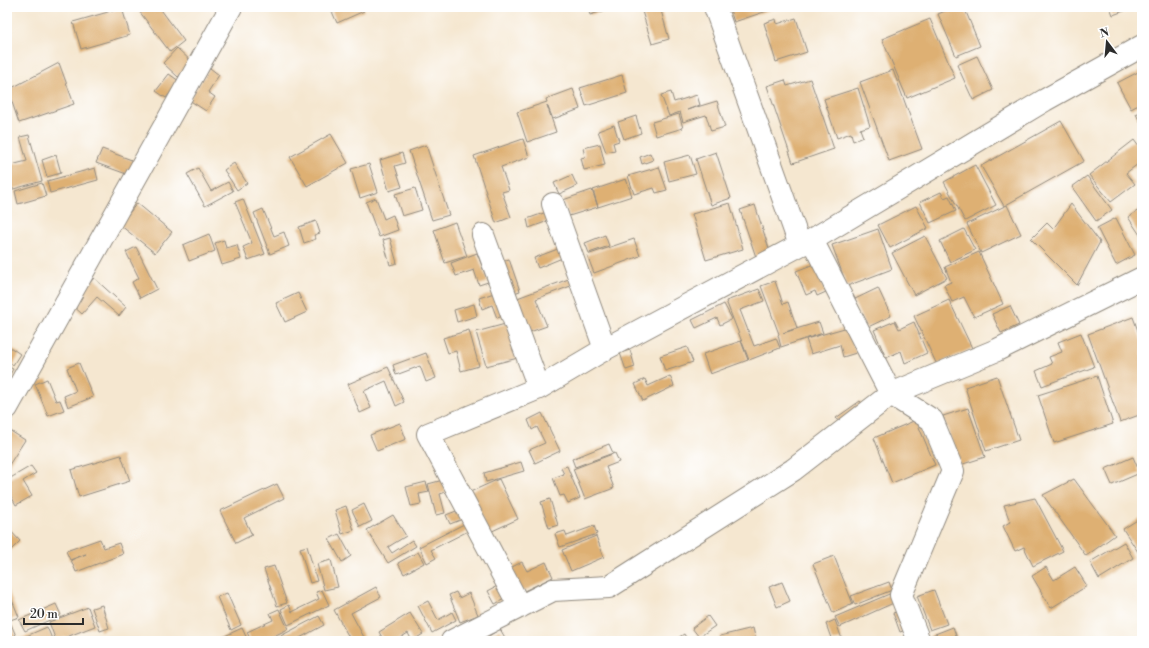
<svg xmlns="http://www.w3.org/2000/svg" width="1149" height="648" font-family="'Libre Bodoni',serif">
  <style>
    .building { fill: #deb073 }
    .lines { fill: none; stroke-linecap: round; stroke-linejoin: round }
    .street-casing { stroke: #90897e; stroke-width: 24 }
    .street { stroke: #fff; stroke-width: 22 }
  </style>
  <rect width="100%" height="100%" fill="#fff"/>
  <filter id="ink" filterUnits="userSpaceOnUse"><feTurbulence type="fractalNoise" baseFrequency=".025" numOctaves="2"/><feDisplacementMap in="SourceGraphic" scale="8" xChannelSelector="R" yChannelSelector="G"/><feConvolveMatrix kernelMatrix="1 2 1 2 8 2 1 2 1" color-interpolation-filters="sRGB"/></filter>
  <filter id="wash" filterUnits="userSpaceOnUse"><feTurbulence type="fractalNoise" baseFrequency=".012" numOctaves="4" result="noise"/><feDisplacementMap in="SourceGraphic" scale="16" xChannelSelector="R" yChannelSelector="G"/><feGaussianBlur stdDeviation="0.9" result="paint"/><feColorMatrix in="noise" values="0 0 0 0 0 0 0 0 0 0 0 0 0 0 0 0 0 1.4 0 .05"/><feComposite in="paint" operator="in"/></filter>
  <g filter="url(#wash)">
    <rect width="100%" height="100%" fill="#f5e7d0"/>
    <g id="blocks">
      <path class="building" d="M136,7h23l25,34 -14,11z
        M330,7h32l2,4 -27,12z
        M588,7h28l-26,8z
        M644,7h16l9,32 -17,5 -11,-36z
        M729,7h50l-45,15z
        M954,7h10l16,39 -24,10 -18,-42z
        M1110,7h25l-22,8z
        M122,8l8,27 -49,14 -8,-27z
        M796,18l11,34 -31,10 -12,-39 12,-4 1,5z
        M930,19l25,59 -48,20 -25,-59z
        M177,48l15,14 -14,15 -15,-14z
        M977,56l16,34 -20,10 -16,-35z
        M59,63l15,41 -55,19 -11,-33z
        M210,68l9,7 -11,17 7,5 -9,14 -17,-11z
        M893,70l29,79 -33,12 -29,-79z
        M1142,70v33l-11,6 -14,-26z
        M169,74l10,7 -13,17 -10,-7z
        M622,75l5,18 -41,13 -6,-18z
        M810,79l24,70 -41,14 -26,-77 18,-6 2,6z
        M858,88l12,38 -10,3 3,8 -10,4 -2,-8 -14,5 -13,-39z
        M573,89l7,20 -27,10 -6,-14 9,27 -29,10 -10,-30 30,-10 -1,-3z
        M671,92l3,10 23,-7 3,10 -13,5 30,-9 8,26 -14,4 -5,-16 -23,7 -3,-10 -11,4 -8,-21z
        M1142,111v15l-6,-12z
        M679,114l4,14 -27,8 -4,-14z
        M636,116l5,17 -17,6 -6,-17z
        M1061,121l23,40 -80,45 -23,-40z
        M614,125l5,16 -6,2 2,7 -9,2 -8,-21z
        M331,134l17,29 -41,23 -17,-29z
        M29,135l13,46 -32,9 -3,-12v-12l20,-5 -7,-24z
        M523,139l6,18 -28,10 8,23 -7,2 9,25 -15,6 -22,-67z
        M1134,140l8,11v10l-16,12 9,11 -24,18 -22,-27z
        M600,144l5,21 -21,5 -3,-12 4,-1 -2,-9z
        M426,145l23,70 -17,5 -23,-69z
        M102,149l35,13 -5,14 -36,-13z
        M716,152l15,46 -20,7 -15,-46z
        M402,153l3,10 -10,3 7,21 -13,4 -9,-31z
        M650,153l3,7 -11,4 -2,-7z
        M56,155l5,18 -14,4 -5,-17z
        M690,155l6,19 -27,7 -5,-19z
        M234,163l13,20 -10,7 -13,-20z
        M369,164l9,28 -18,6 -9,-29z
        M975,165l21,40 -31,16 -21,-39z
        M659,167l8,23 -11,3 -2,-5 -20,6 -6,-18z
        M95,168l3,12 -48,13 -3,-12z
        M198,168l13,23 17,-9 5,9 -28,15 -18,-32z
        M572,175l5,11 -18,8 -5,-11z
        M1087,176l25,34 -16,11 -24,-34z
        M626,179l6,17 -34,11 -5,-17z
        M42,183l4,13 -28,8 -3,-13z
        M415,188l7,22 -20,6 -7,-22z
        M592,190l6,17 -29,9 -6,-16z
        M941,192l3,6 5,-2 7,15 -26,12 -10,-21z
        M376,198l8,21 9,-4 5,15 -19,7 -13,-35z
        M243,199l22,55 -17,6 -5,-13 9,-4 -17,-41z
        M137,203l35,29 -17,21 -35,-28z
        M730,203l13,46 -37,11 -14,-46z
        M1071,204l29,38 -23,43 -46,-46 16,-16 6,6z
        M755,205l16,50 -14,5 -17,-50z
        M1007,205l14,29 -40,19 -14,-29z
        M916,206l12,22 -38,20 -12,-23z
        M1142,208v30l-14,-21z
        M263,209l11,27 10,-4 5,14 -19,8 -16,-41z
        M552,210l4,8 -27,10 -2,-9z
        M1116,218l19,37 -19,10 -19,-37z
        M316,221l4,12 -6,2 2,4 -12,4 -5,-16z
        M455,222l12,34 -22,7 -11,-33z
        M878,229l14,40 -45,17 -15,-41z
        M964,229l11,21 -25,12 -10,-21z
        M209,234l6,17 -26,10 -6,-16z
        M605,235l4,11 -20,7 -4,-10z
        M925,236l22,42 -33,17 -22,-42z
        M390,238l7,25 -7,2 -7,-25z
        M634,239l6,17 -46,17 -7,-18z
        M224,240l2,8 11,-3 4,14 -19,6 -7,-22z
        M136,247l21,42 -17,9 -8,-16 7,-4 -13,-26z
        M563,247l4,9 -29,12 -4,-10z
        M979,252l24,52 -29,13 -10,-20 -12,5 -8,-17 7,-3 -6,-15z
        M477,253l11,29 -9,3 -5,-15 -18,6 -5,-13z
        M509,259l11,32 -12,4 -11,-32z
        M814,264l12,28 -9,4 -2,-5 -9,4 -10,-24z
        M574,277l2,7 -40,15 11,27 -23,8 -12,-34z
        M94,278l32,29 -7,9 -22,-19 -15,17 -11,-10z
        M775,281l8,23 5,-2 9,26 -14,5 36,-11 4,11 -42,14 -3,-12 1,-1 -18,-48z
        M878,288l13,28 -25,12 -13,-28z
        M759,289l5,12 -24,9 14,36 22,-8 4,10 -31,12 -23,-59z
        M500,291l7,24 -10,3 -5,-13 -10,4 -3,-11z
        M298,293l9,19 -22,10 -9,-19z
        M949,300l23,48 -35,17 -23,-49z
        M474,304l3,12 -20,6 -3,-12z
        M724,304l8,15 -12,6 -3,-7 -21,10 -4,-8z
        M1010,306l9,19 -18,8 -9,-19z
        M1133,317l9,25v72l-22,8 -32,-88z
        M895,321l4,8 15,-7 13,31 -22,10 -4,-12 -15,7 -12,-28z
        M509,323l9,35 -32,8 -10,-34z
        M848,327l8,26 -13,4 -3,-12 -29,9 -5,-15z
        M469,330l10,36 -18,5 -5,-20 -8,2 -5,-15z
        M1081,333l13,34 -52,19 -6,-15 16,-7 -3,-7 13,-5 -4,-10z
        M741,341l7,19 -38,14 -7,-20z
        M7,345l13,9 -7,11 -6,-4z
        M687,347l6,15 -28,9 -5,-15z
        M630,350l5,17 -9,3 -6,-17z
        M426,353l10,25 -10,4 -6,-16 -24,9 -3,-10z
        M79,363l14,34 -25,10 -4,-11 12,-5 -9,-23z
        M7,366l6,3 -6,11z
        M388,367l16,35 -8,4 -10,-25 -22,10 7,17 -11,5 -12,-29z
        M670,376l4,10 -31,15 -8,-17 10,-5 3,7z
        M997,376l22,64 -33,11 -21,-64z
        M1097,376l16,48 -59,19 -16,-48z
        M47,379l9,22 4,-1 4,10 -16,6 -13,-32z
        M860,401l5,6 -24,17 -5,-6z
        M968,408l17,49 -25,8 -17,-49z
        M542,413l18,38 -25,12 -6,-13 16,-7 -8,-16 -5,3 -4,-10z
        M916,420l19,45 -43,18 -18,-45z
        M400,423l6,16 -29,12 -7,-16z
        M9,430l16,10 -18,28v-34z
        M609,444l4,9 -38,14 -3,-8z
        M615,453l4,9 -13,5 8,21 -29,11 -12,-30z
        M121,455l9,26 -51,16 -8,-27z
        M1133,457l7,16 -28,12 -7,-16z
        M521,462l3,9 -38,11 -2,-9z
        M31,466l5,7 -13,8 9,15 -16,9 -9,-16v-9z
        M567,466l13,32 -12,5 -4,-8 -4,1 -7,-18 11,-4 -3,-6z
        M499,479l19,40 -30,14 -18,-41z
        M1074,479l41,56 -29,21 -43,-61z
        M443,480l3,12 -6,2 5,19 -9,2 -8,-31z
        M426,482l3,10 -10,2 2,10 -10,2 -5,-19z
        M277,484l7,14 -40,20 8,17 -16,8 -16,-32z
        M1035,498l28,53 -30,15 -9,-19 -9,4 -12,-25 7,-4 -6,-17z
        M550,499l8,26 -9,3 -8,-26z
        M364,504l8,17 -12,6 -8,-17z
        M346,506l8,24 -12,4 -7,-24z
        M464,508l4,9 -18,7 -4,-9z
        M393,515l13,21 -18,11 4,6 20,-13 4,6 -28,17 -21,-33z
        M1142,517v41l-19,-29z
        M466,523l4,7 -39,20 5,8 -9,5 -8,-16z
        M594,526l3,8 -37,13 -5,-13 10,-3 2,5z
        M7,527l13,14 -13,13z
        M339,534l12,22 -9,6 -13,-23z
        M596,536l8,21 -33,14 -9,-21z
        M100,539l4,9 15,-5 4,11 -47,18 -5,-12 15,-6 -16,6 -4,-9z
        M1124,542l9,16 -34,21 -9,-17z
        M307,546l10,35 -7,2 -10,-35z
        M418,552l6,11 -20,11 -6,-11z
        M834,556l19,48 -20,9 -20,-49z
        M331,560l7,27 -14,3 -7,-26z
        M522,562l5,9 19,-9 7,15 -31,15 -12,-24z
        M274,566l13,37 -10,3 -13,-37z
        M1046,567l8,13 21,-13 12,19 -36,22 -19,-32z
        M782,582l8,19 -13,6 -8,-20z
        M889,582l3,8 -37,15 -4,-9z
        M501,584l7,13 -13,7 -7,-13z
        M376,587l5,10 -30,16 15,28h-15l-17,-31z
        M8,590l11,27 -12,4v-30z
        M322,590l7,15 -41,20 -7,-16 8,-4 3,7 27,-13 -3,-7z
        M934,590l13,34 -17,6 -13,-34z
        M456,592l3,6 10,-5 9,22 -18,7 -11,-27z
        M894,592l4,9 -58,26 -5,-10z
        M227,593l14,32 -10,5 -14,-33z
        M428,601l10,19 14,-8 4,8 -24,13 -14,-27z
        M56,604l5,11 -36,16 -6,-11z
        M102,605l7,23 -9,3 -8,-23z
        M88,607l7,19 -39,15 -7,-19z
        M279,609l9,20 -24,12h-13l-4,-9 26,-12 -3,-7z
        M904,609l7,19 -11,4 -7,-19z
        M410,613l13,21 -11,7 -4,-8 -13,8h-11l-5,-9z
        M319,616l5,9 -30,16h-23z
        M708,616l7,10 -16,11 -7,-9z
        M835,620l7,19 -10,2 -6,-17z
        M11,624l5,12 -9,4v-14z
        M47,627l6,14h-38z
        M953,627l5,14h-26l-2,-5z
        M242,628l6,13h-34z
        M753,628l3,13h-35l-1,-5z
        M500,629l7,12h-26z
        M684,634l4,7h-15z"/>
    </g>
  </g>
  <g filter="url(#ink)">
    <use href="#blocks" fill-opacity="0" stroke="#90897e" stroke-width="1"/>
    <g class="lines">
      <g class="street-casing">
        <path id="street" d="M715,7l85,238
          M553,204l52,145
          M483,235l56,153
          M812,240l79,154 41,26 21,51 -52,124 18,46
          M7,408l224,-401
          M520,607l-92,-173 111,-46 66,-39 195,-104 12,-5 233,-140 97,-54
          M452,641l101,-51 56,-3 184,-117 98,-76 106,-44 145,-72"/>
      </g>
      <use href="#street" class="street"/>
    </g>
  </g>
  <rect width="1149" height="648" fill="none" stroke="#fff" stroke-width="24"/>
  <g transform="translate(1107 42) rotate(344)" stroke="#ffffff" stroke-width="3" paint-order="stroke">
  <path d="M0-3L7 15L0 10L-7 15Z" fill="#2b2b2b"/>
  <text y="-6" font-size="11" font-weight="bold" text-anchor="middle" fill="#2b2b2b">N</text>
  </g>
  <path d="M24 618v6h59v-6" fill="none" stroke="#2b2b2b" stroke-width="2"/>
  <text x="30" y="618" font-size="12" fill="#2b2b2b" stroke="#ffffff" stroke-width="3" paint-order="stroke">20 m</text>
</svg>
